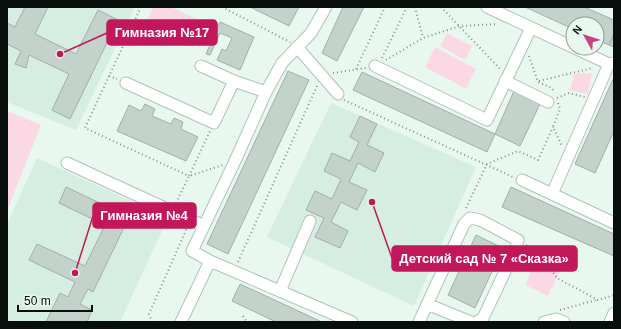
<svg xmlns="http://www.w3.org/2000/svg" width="621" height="329" font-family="Arial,sans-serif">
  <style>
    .built { fill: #d6ede1 }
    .green { fill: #fad9e5 }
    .building { fill: #c3d2ca; stroke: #a1afa8 }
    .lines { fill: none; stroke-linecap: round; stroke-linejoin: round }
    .minor-casing { stroke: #b2c1b9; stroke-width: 13 }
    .path { stroke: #86928b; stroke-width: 2; stroke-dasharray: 1 3; stroke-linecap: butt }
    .minor { stroke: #fff; stroke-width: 11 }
    .leader { fill: none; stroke: #c2185b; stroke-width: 1.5 }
    .callout-dot { fill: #c2185b; stroke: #e8f8ef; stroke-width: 1.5 }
    .callout { fill: #c2185b; stroke: #c2185b; stroke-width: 1.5 }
    .callout-label { font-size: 13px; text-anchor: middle; font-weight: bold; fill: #fff }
  </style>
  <rect width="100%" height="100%" fill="#e8f8ef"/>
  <path class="built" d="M7,7h128l-59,123 -69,-28z
    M331,103l145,64 -62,139 -147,-69z
    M37,158l131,60 -48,104h-113v-98z"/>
  <path class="green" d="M153,7h18l30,14 -11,26 -46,-21z
    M447,33l25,13 -7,14 -25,-14z
    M435,47l41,22 -10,20 -41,-22z
    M592,73l-4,21 -18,-4 4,-16z
    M7,111l34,14 -34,86z
    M541,250l24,11 -17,35 -23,-11z"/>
  <path class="building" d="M25,7h23l-13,27 41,20 22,-44 20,10 -48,99 -18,-9 17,-36 -40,-19 -3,13 -11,-4 6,-13 -14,-7v-21l8,4z
    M250,7h49l-10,19z
    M343,7h21l-27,54 -15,-8z
    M525,7h59l30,13v14l-5,11 -12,-5v-16h-24v5z
    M220,22l34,15 -14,33 -23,-10 5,-11 4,2 6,-13 -12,-5 -10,22 -4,-1z
    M614,34v13l-5,-2z
    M288,71l21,9 -81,174 -21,-10z
    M362,72l133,62 -8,18 -134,-62z
    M614,77v54l-19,42 -20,-9z
    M514,91l26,13 -20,42 -25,-12z
    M145,104l10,5 -3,7 19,8 3,-6 9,4 -2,7 17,8 -12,24 -69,-30 12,-26 12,6z
    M360,116l17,8 -10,21 17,8 -9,19 -17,-9 -9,19 18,8 -10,20 -16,-8 -10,20 17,9 -8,17 -25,-11 9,-19 -18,-8 9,-19 17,8 9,-20 -17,-8 8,-18 18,8 9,-19 -9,-5z
    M66,187l63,30 -36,75 -5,-3 -8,15 12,6 -5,12h-41l14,-29 8,4 7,-15 -46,-22 8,-16 48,22 20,-41 -46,-22z
    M511,187l103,47v22l-112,-49z
    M476,235l27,13 -28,60 -27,-13z
    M240,284l82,38h-46l-44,-21z"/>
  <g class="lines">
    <g class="minor-casing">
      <path id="minor" d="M326,7l-15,26 -29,30 -16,29 -31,69 -43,90 18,10 142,61
        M487,7l122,57 5,-1
        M297,47l41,47
        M609,64l-57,130 62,29
        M201,66l33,15 32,11
        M375,66l112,54 44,-92
        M505,81l43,21
        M126,83l88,40 20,-42
        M67,163l137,63
        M522,180l30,14
        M280,291l30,-70
        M427,304l44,18
        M181,322l29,-61
        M419,322l45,-98 6,-6 10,2 38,20 -2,8 -33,70 -6,4
        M544,322l12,-3 8,3
        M610,322l4,-9"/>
    </g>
    <path class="path" d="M141,7l-56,121 104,48 21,-45
      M222,7l68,35
      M415,7l8,31
      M441,7l60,63
      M529,56l9,26 14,6 2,5
      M382,58l25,-51
      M386,60l37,-22 37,-12 38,-2
      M356,69l29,-62
      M333,73l33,-5
      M109,76l8,3
      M539,81l54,-13
      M557,98l12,-5 16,4
      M344,100l169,77
      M558,103l2,6 -7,18 9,19
      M176,203l13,-27 34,-11
      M466,208l21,-44 31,-13 20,9 15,-33
      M526,245l14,8 17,25 41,22 16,-5
      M238,262l79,-176
      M560,310l36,-10
      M243,316l4,6
      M152,322l-3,-8 38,-86"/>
    <use href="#minor" class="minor"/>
  </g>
  <path class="leader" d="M60 54L107 33M75 273L93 216M372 202L392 258"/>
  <g class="callout-dot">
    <circle cx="60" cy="54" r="4"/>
    <circle cx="75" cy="273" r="4"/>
    <circle cx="372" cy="202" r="4"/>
  </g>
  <g class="callout">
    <rect x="107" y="20" width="110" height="25" rx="4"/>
    <rect x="93" y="203" width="103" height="25" rx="4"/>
    <rect x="392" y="246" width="185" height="25" rx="4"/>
  </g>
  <g class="callout-label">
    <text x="162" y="37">Гимназия №17</text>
    <text x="144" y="220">Гимназия №4</text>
    <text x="484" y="263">Детский сад № 7 «Сказка»</text>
  </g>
  <rect width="621" height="329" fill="none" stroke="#080e0b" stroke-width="16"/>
  <g transform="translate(585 36) rotate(309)"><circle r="19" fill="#e8f8ef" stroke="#8e9a94"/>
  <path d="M0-3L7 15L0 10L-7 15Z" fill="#c84384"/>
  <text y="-6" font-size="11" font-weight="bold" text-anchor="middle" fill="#080e0b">N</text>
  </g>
  <path d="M18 305v6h74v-6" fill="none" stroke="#080e0b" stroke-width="2"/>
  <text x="24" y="305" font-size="12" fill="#080e0b" stroke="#e8f8ef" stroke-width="3" paint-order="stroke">50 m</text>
</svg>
